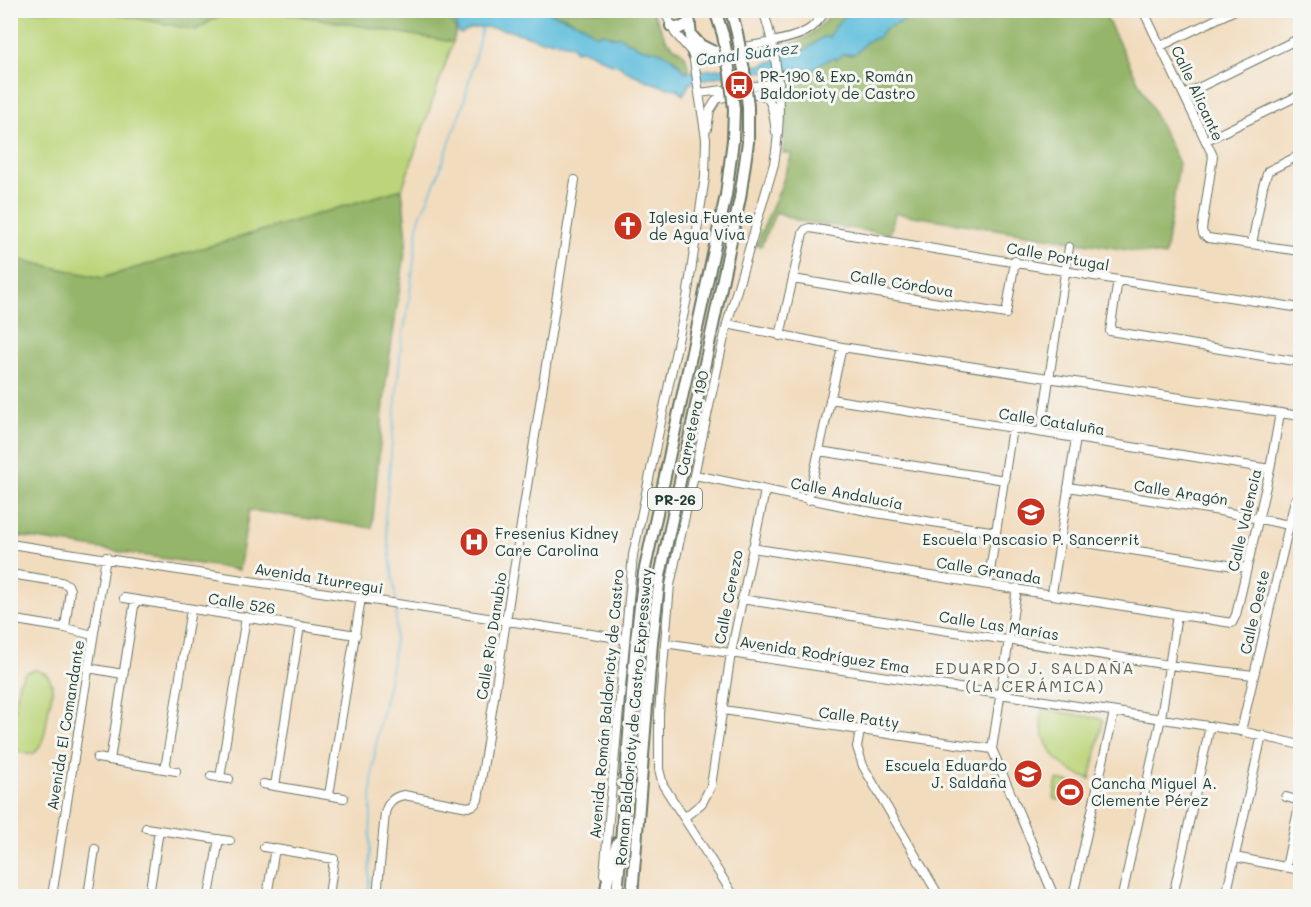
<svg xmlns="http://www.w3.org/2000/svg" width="1311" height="907" font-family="Mali,sans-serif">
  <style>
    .green { fill: #bcd57a; stroke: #6e8957; stroke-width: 1.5 }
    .forest { fill: #95b66a; stroke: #5a7a4f; stroke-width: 1.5 }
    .water { fill: #5fbedd; stroke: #3f7e88; stroke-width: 1.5 }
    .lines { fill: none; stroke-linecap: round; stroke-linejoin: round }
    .stream { stroke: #5fbedd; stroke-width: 1.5 }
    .minor-casing { stroke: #697564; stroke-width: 10 }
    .highway-casing { stroke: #697564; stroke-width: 14 }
    .minor { stroke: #fff; stroke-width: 8 }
    .highway { stroke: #fff; stroke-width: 10 }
    .highway-bridge-casing { stroke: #697564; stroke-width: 14; stroke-linecap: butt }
    .highway-bridge { stroke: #fff; stroke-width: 10 }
    .labels { text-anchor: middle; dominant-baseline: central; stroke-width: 6; stroke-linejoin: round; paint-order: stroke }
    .shield { fill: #f6f6f2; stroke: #60746d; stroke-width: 1.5 }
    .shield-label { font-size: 14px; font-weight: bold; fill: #1f3d34 }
    .poi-label { font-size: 15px; fill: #1f3d34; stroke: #f6f6f2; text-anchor: start }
    .street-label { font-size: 15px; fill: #1f3d34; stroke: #f6f6f2 }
    .water-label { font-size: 16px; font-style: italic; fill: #2f5d5e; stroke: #f6f6f2 }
    .neighbourhood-label { font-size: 16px; letter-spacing: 1.5px; fill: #626352; stroke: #f6f6f2 }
  </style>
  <rect width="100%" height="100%" fill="#f6f6f2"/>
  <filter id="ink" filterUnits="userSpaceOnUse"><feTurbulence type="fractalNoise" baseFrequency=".0167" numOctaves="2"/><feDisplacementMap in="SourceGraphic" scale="12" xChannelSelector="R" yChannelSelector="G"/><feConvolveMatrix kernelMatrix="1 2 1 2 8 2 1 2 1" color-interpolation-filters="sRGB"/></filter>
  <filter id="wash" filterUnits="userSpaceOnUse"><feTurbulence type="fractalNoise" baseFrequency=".008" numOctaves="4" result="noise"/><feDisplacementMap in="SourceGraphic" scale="24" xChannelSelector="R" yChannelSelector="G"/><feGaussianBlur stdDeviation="1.35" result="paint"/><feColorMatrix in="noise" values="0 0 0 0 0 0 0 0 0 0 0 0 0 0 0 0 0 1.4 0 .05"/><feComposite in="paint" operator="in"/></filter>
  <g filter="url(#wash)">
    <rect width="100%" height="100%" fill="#f2dcbe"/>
    <path class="green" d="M11,11h90l95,19 31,-19h47l179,31 -51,147 -300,89 -91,-20z
      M35,670c7,1 12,3 15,9 5,9 0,23 -2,33 -2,17 -6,58 -33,36l-5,-12 9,-54 6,-9z
      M1042,709l60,10 1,2 -13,58c-31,-9 -53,-36 -48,-70z
      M1057,780l28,5 -3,19 -28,-5z"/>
    <path class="forest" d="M101,11h126l-31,19z
      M274,11h163l12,4 7,15 -3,12z
      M545,11h107l15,30 18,14 4,15 -6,1c-9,-23 -39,-15 -52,-29l-5,1c-7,-6 -13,-5 -21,-10l-9,2 -32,-19 -13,-2z
      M835,11h14l-14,16 -6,10h-6l-16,12 -24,9 -2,-10c28,-9 35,-17 54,-37z
      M918,11h185l76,152 -14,93 -270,-43 -5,21 -91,-13 -23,-9 -15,34 -5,-1 24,-56 12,-35 -9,-1 3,-36 -1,-45 22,-3 26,-11 4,1 6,-5 9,1 14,-13 13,-5 5,-8 17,-7z
      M402,189l5,50 -21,142 -14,147 -123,-18 -10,60 -228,-35v-277l91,20z"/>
    <path class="water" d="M442,11h103l38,14 13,10 9,-2 7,4h10l4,5h5c7,8 19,7 27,9 11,3 21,13 27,21l77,-7 45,-16 16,-12h6l6,-10 14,-16h69l-17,11 -17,7 -5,8 -13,5 -9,11 -14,1 -6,5 -4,-1 -14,6 -5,5c-41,2 -82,2 -124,14l-7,12 -5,-6 -10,-1 -20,-7 -26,-12 -1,-4c-3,0 -6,0 -9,-1 -11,-4 -25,-17 -37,-13l-3,-6c-8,-1 -16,-3 -24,-5 -2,0 -7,1 -9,0 -19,-7 -61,-21 -78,-6l-3,-2 -6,-20z"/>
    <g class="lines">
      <path class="stream" d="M396,601l-11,-83 16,-171 8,-46 10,-82 18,-41 27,-76 18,-74
        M368,896c4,-54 0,-110 10,-164 2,-15 7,-30 10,-45 5,-26 9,-55 8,-81"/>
    </g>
  </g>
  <g filter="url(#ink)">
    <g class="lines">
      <g class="minor-casing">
        <path id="minor" d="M664,10l11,23 18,21
          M1143,10l70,146 -11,73 1,5 5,4 92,13
          M1161,46l74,-36
          M693,54c28,-5 98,-10 118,-26 6,-5 11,-12 16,-18
          M699,93l80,-10
          M1184,95l116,-57
          M707,129l3,-19 7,-11c11,-3 43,-10 51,0 6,7 6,23 8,33
          M1207,140l93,-45
          M1252,244l11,-58 5,-15 32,-16
          M1298,251l2,-18
          M793,279l213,35 9,-53
          M1118,280l-8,51 190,31
          M727,324l115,23 458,69
          M780,336l23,-103 3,-4 4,-1 308,52 182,28
          M830,399l440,70
          M1041,432l28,-185
          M819,451l186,29
          M695,475l181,38 120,19
          M1068,487l152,24 69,14
          M808,500l34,-153
          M1061,539l186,29
          M10,544l614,95
          M752,548l480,75 4,-8 34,-146 10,-56
          M10,574l51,8 7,3 2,5 -5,38 -55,-9
          M988,584l24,-156
          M1017,588l-25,161 62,147
          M1052,593l24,-155
          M124,598l232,37
          M741,599l428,66 84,10
          M65,628l28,7
          M665,643l576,88 59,14
          M88,668l35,6
          M723,710l269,39
          M860,731l-3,16 6,19 76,130
          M1241,731l54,-231 5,2
          M97,758l79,13
          M110,760l25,-160
          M165,769l26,-160
          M211,776l18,3
          M220,778l26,-161
          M263,784l81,14
          M275,786l25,-160
          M329,795l32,-197
          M1286,797l14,4
          M684,818l18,-15 9,-17 20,-133 34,-162
          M146,828l84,13
          M264,847l70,12 -5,37
          M1235,857l65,13
          M1286,867l14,-66
          M604,874l29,-319 54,-257 18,-121 1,-38 -13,-85
          M52,896l54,-339
          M88,896l7,-47
          M149,896l10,-66
          M209,896l10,-57
          M267,896l8,-48
          M377,896l8,-83c3,-11 8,-16 19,-18l64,12 6,-2 4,-5 97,-620
          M734,896l-71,-111 -4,-16v-56l11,-128 57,-261 47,-160c9,-52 6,-103 -11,-154
          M1073,896l41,-184
          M1122,896l39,-178 16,-103
          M1173,896l37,-170
          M1226,896l36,-161"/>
      </g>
      <g class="highway-casing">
        <path id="highway" d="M688,10l5,44
          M715,10l8,25
          M731,10l6,23
          M671,26l9,2 10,-5
          M692,36l8,9 12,6
          M605,896l6,-36 7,-18
          M617,896l19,-256 8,-67 82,-378 7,-55 1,-31
          M632,896l20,-254 8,-66 80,-378 8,-56v-35"/>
      </g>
      <use href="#minor" class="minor"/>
      <use href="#highway" class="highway"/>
      <g class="highway-bridge-casing">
        <path id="highway-bridge" d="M737,33l7,37 4,37
          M723,35l7,39 4,35"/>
      </g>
      <use href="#highway-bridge" class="highway-bridge"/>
    </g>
  </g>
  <defs>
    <g id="bus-disc" transform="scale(1.5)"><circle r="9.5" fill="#c8321e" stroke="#f6f6f2"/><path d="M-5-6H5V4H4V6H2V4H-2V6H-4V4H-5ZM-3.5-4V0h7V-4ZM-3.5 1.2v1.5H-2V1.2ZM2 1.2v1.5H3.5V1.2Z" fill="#fff"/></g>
    <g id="church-disc" transform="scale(1.5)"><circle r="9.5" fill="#c8321e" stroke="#f6f6f2"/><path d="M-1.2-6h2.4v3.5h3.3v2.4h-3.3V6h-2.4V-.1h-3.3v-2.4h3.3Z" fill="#fff"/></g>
    <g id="school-disc" transform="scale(1.5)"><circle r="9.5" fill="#c8321e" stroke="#f6f6f2"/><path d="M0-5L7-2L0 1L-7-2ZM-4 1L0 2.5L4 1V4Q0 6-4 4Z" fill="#fff"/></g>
    <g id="hospital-disc" transform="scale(1.5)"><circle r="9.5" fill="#c8321e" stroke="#f6f6f2"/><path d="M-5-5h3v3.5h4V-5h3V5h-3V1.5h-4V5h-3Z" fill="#fff"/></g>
    <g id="stadium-disc" transform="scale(1.5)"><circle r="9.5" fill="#c8321e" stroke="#f6f6f2"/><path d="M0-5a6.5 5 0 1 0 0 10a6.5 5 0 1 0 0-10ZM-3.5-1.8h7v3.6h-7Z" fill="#fff"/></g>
  </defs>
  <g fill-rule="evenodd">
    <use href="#bus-disc" x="739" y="85"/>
    <use href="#church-disc" x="628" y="226"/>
    <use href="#school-disc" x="1031" y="512"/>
    <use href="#hospital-disc" x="474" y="542"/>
    <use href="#school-disc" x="1028" y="774"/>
    <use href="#stadium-disc" x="1070" y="792"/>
  </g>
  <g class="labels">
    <rect class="shield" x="648" y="488" width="54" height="22" rx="4.5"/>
    <g class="shield-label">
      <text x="675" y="499">PR-26</text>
    </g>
    <g class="poi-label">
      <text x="760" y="76">PR-190 &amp; Exp. Román<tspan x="760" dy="17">Baldorioty de Castro</tspan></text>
      <text x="649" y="217">Iglesia Fuente<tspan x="649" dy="17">de Agua Viva</tspan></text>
      <text x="495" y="533">Fresenius Kidney<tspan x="495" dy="17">Care Carolina</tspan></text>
      <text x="1031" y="539" text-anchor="middle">Escuela Pascasio P. Sancerrit</text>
      <text x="1007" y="765" text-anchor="end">Escuela Eduardo<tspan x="1007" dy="17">J. Saldaña</tspan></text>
      <text x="1091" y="783">Cancha Miguel A.<tspan x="1091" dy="17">Clemente Pérez</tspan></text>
    </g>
    <g class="street-label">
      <text transform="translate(1198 93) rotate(65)">Calle Alicante</text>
      <text transform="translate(1058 256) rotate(10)">Calle Portugal</text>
      <text transform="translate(902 283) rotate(9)">Calle Córdova</text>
      <text transform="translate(1052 421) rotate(9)">Calle Cataluña</text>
      <text transform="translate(692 423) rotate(-78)">Carretera 190</text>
      <text transform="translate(1181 492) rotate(9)">Calle Aragón</text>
      <text transform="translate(847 493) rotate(11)">Calle Andalucía</text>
      <text transform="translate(1244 520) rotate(-77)">Calle Valencia</text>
      <text transform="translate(989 570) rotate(9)">Calle Granada</text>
      <text transform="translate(319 578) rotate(9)">Avenida Iturregui</text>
      <text transform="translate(728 597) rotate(-79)">Calle Cerezo</text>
      <text transform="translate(242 603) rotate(9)">Calle 526</text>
      <text transform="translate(1254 612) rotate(-77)">Calle Oeste</text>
      <text transform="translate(999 625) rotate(9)">Calle Las Marías</text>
      <text transform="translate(491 636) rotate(-81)">Calle Río Danubio</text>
      <text transform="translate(825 654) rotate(9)">Avenida Rodríguez Ema</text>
      <text transform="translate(606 704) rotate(-85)">Avenida Román Baldorioty de Castro</text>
      <text transform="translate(633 717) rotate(-85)">Roman Baldorioty de Castro Expressway</text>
      <text transform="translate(859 717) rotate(8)">Calle Patty</text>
      <text transform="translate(65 725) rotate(-81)">Avenida El Comandante</text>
    </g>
    <g class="water-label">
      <text transform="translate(747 53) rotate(-7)">Canal Suárez</text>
    </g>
    <g class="neighbourhood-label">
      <text x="1035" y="667">EDUARDO J. SALDAÑA<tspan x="1035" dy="18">(LA CERÁMICA)</tspan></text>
    </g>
  </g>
  <rect width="1311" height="907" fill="none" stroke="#f6f6f2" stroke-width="36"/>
</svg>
